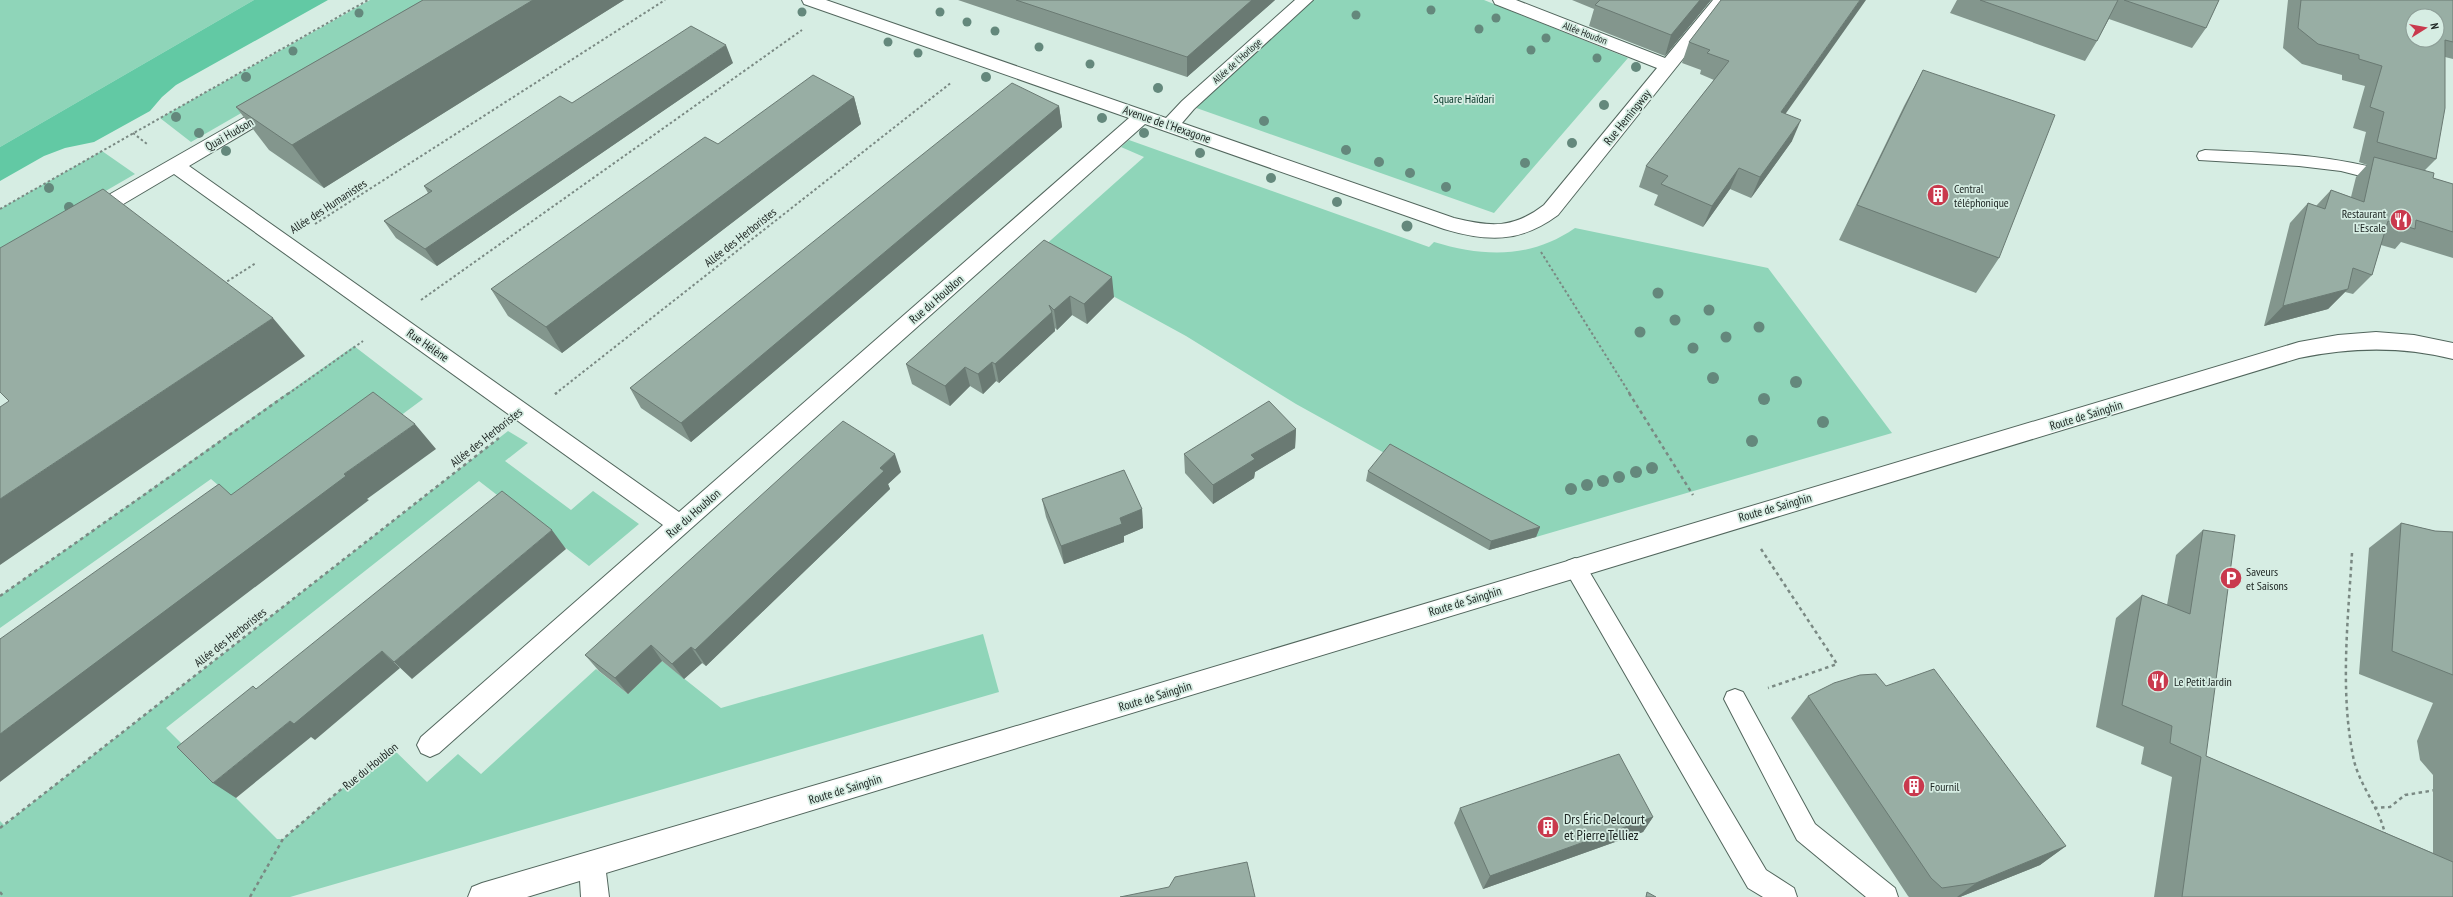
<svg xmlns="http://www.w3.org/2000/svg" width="2453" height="897" font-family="'PT Sans Narrow',sans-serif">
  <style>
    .green { fill: #8fd5b9 }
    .water { fill: #62c9a4 }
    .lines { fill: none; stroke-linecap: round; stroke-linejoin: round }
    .lane-casing { stroke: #52665d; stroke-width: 2 }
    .street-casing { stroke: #52665d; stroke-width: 2 }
    .secondary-casing { stroke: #52665d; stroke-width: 2 }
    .path-far1 { stroke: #7a8983; stroke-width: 2; stroke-dasharray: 2.5 2.5; stroke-linecap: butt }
    .path { stroke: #7a8983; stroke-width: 2.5; stroke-dasharray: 3.5 3.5; stroke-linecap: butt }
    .lane { fill: #fff; fill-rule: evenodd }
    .street { fill: #fff; fill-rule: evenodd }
    .secondary { fill: #fff; fill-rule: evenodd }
    .tree { fill: #64887c }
    .wall { fill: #83968d }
    .shaded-wall { fill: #6a7a73 }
    .building { fill: #98aea4; stroke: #6a7a73; fill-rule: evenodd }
    .labels { text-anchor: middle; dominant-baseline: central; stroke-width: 3.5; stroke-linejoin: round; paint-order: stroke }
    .far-street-label { font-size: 10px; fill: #202825; stroke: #d6ede3 }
    .park-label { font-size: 12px; fill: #063628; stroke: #d6ede3 }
    .street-label { font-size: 12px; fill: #202825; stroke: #d6ede3 }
    .poi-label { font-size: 12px; fill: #202825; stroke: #d6ede3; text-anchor: start }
    .near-poi-label { font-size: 14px; fill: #202825; stroke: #d6ede3; text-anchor: start }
  </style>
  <rect width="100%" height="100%" fill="#d6ede3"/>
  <path class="green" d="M0,0h254l-254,147z
    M370,0h67l-246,142 -31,-24z
    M1305,0h179l144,58 -134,155 -306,-108z
    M1129,140l300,107 5,-5c50,15 96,17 141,-14l193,40 124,165 -356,104 -240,-133 -110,-68 -139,-76 -5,-12 102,-91 -23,-10z
    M102,151l33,23 -135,78v-43z
    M354,346l69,53 -27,20 -164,78 -21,-18 -211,149v-32z
    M508,431l20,12 -23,18 66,49 22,-19 46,33 -50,42 -110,-85 -313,247 111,111h6l108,-92 36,35 31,-28 23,20 115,-105 32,25 34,-33 59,47 262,-74 16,58 -709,205h-290v-76l4,4z"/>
  <path class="water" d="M254,0h74l-152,85 -14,12 -12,14 -56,31 -29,6 -21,8 -44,25v-34z"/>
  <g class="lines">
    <g class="lane-casing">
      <path id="lane" d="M2205,150c67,3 124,4 189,23l3,4 -3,4 -6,2 -47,-12 -42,-5 -100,-6 -2,-4 2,-4z
        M1575,558l8,3 183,309 28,18 3,9h-34l-15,-9 -181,-315 -3,-6 3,-6z
        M1735,689l8,3 72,132 80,64 3,9h-32l-69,-57 -73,-141 3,-7z"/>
    </g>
    <g class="street-casing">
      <path id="street" d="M802,0h24l340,118 16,-17 113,-101h18l-119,109 -12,14 272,95c37,9 59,11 90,-13l113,-137 -162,-64 -2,-4h23l149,58 48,-58h17l-172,215c-38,28 -70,27 -114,14l-299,-105 -706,629 -9,4 -9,-4 -4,-8 4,-8 242,-212 -489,-351 -76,45 -7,2 -7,-2 -3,-5 3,-5 184,-105 6,-2 6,2 3,4 -3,4 -91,54 490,346 450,-394 -325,-114z
        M592,851l10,4 3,9 4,33h-28l-2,-33 3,-9z"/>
    </g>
    <g class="secondary-casing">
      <path id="secondary" d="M2376,332l38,3 39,8v16c-52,-13 -101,-12 -154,-1l-1772,539h-59l4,-10 10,-4 518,-152 1299,-389 39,-7z"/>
    </g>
    <path class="path-far1" d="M133,133l14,11
      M0,209l368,-209
      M315,224l350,-224
      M1541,252l89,142
      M223,284l33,-21
      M421,300l381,-270
      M288,394l75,-53
      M555,394l397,-312"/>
    <path class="path" d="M1629,393l64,102
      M555,394l2,-1
      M1761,549l76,115 -69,24
      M2352,553c-4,67 -12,137 1,203 5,28 26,50 32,78
      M0,596l289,-203
      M2374,808l16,-1 15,-12 31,-5
      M0,828l499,-390
      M0,892l4,5
      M250,897l33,-58 111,-95"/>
    <use href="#lane" class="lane"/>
    <use href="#street" class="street"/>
    <use href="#secondary" class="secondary"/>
  </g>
  <g class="tree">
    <circle cx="1431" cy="10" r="4.5"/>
    <circle cx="802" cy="12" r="4.5"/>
    <circle cx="940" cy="12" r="4.5"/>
    <circle cx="359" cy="13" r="4.5"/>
    <circle cx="1356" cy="15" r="4.5"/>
    <circle cx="1496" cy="18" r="4.5"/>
    <circle cx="967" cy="22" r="4.5"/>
    <circle cx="1479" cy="29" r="4.5"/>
    <circle cx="995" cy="31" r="4.5"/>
    <circle cx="1546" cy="38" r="4.5"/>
    <circle cx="888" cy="42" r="4.5"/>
    <circle cx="1039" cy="47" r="4.5"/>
    <circle cx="1531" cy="50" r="4.5"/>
    <circle cx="293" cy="51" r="4.5"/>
    <circle cx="918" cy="53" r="4.5"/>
    <circle cx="1597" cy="58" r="4.5"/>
    <circle cx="1090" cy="64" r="4.5"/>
    <circle cx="1636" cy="67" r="5"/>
    <circle cx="246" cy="77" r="5"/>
    <circle cx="986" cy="77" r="5"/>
    <circle cx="1158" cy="88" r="5"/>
    <circle cx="1604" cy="105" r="5"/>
    <circle cx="176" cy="117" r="5"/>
    <circle cx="1102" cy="118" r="5"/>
    <circle cx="1264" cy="121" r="5"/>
    <circle cx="199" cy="133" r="5"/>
    <circle cx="1144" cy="133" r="5"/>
    <circle cx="1572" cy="143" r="5"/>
    <circle cx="1346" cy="150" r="5"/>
    <circle cx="226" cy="151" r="5"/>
    <circle cx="1200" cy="153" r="5"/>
    <circle cx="1379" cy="162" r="5"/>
    <circle cx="1525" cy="163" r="5"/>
    <circle cx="1410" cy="173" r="5"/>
    <circle cx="1271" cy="178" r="5"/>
    <circle cx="1446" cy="187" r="5"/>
    <circle cx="49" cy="188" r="5"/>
    <circle cx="1337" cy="202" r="5"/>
    <circle cx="69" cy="207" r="5"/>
    <circle cx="1407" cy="226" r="5.5"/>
    <circle cx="1658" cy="293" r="5.5"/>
    <circle cx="1709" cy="310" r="5.5"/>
    <circle cx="1675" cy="320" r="5.5"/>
    <circle cx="1759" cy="327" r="5.5"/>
    <circle cx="1640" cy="332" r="5.5"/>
    <circle cx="1726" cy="337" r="5.5"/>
    <circle cx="1693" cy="348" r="5.5"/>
    <circle cx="1713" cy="378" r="6"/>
    <circle cx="1796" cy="382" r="6"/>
    <circle cx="1764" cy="399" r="6"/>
    <circle cx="1823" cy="422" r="6"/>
    <circle cx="1752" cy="441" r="6"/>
    <circle cx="1652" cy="468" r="6"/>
    <circle cx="1636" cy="472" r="6"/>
    <circle cx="1619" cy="477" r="6"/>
    <circle cx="1603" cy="481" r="6"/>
    <circle cx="1587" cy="485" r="6"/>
    <circle cx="1571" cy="489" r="6"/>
  </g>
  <path class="wall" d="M423,0h201l-300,188 -55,-38 -33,-43z
    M958,0h317l-88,77z
    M1572,0h139l-46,56 -76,-30 5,-17z
    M1721,0l65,114 6,27 -41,57 -21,-9 -27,38 -49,-22 4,-10 -19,-8 7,-21 68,-86 -14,-6 1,-4 -19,-7 7,-21z
    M1957,0h262l-13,28 -14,20 -83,-29 -12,22 -12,20 -135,-48z
    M2288,0h165v59l-8,-2 -9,102 -11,11 8,8 20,6v74l-52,-16 -6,7 -14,-4 -9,30 -19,19 -8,-2 -17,17 -64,17 26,-103 18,-20 8,3 15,-16 20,7 5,-20 11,-12 -8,-3 7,-30 -13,-4 12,-42 -23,-6v-5l-40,-11 -19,-16z
    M733,63l-296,203 -41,-28 -12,-17 44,-28 -4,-7 148,-83z
    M1923,70l76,188 -23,35 -137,-53 65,-134z
    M854,97l7,27 -299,229 -54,-37 -17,-27 227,-145z
    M1059,106l3,21 -371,315 -50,-34 -11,-20z
    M1044,240l70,57 -27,27 -15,-9 -15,15 -2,-2v3l-56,52 -3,-2 -13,13 -13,-8 -20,20 -38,-22 -6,-20z
    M1296,429l-1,19 -40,24 -1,6 -41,26 -28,-31 -1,-19z
    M1368,471l172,56 -4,10 -47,13 -123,-69z
    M901,472l-13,12 2,5 -184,177 -4,-3 -18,16 -22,-18 -34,33 -29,-23 -14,-16z
    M1042,499l100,10 1,19 -19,8v6l-60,22 -18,-47z
    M2401,523l34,8 18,1v365h-299l18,-120 -31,-13 3,-17 -48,-20 20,-109 26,-23 25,10 9,-50 27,-25 3,226 227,97v-78l-13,-15 -3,-19 16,-38 -74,-29 10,-126z
    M1808,696l258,150 -26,19 -80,32h-51l-1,-1 -117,-178z
    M1460,808l193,9 -10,15 -160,57 -29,-66z"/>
  <path class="shaded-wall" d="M533,0h91l-300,188 -32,-43z
    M1252,0h23l-88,77v-20z
    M1700,0h11l-46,56 6,-21z
    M1860,0h6l-94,133 9,-21z
    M726,45l7,18 -296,203 -12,-17z
    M854,97l7,27 -299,229 -16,-26z
    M1059,106l3,21 -371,315 -10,-19z
    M1801,120l-9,21 -41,57 9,-21z
    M1739,168l-9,21 -27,38 9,-21z
    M1112,277l2,20 -27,27 -3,-20z
    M2348,289l-20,20 -64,17 19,-20z
    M1070,296l2,19 -15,15 -3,-20z
    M1052,312l3,19 -56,52 -4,-19z
    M273,318l32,38 -305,209v-66z
    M992,362l4,19 -13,13 -5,-20z
    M965,367l5,19 -20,20 -5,-20z
    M415,424l21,25 -69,50 2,1 -369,282v-48l344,-260z
    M1296,429l-1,19 -40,24 -1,6 -41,26v-19l38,-30z
    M895,454l6,18 -13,12 2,5 -184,177 -11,-16 185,-182z
    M1142,509l1,19 -19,8v6l-60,22 -3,-18 59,-28z
    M1540,527l-4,10 -47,13 2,-9z
    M552,530l14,19 -154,130 -18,-17z
    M651,645l11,16 -34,33 -13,-16z
    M691,647l11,16 -18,16 -12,-15z
    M382,651l18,17 -85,72 -4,-3 -75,61 -23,-15 77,-62z
    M1653,817l-10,15 -160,57 7,-13z
    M2066,846l-26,19 -80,32h-3l19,-14z"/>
  <path class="building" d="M423,0h110l-241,145 -56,-38z
    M1016,0h236l-65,57z
    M1600,0h100l-29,35 -76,-30z
    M1721,0h139l-79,112 20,8 -41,57 -21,-9 -27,38 -51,-22 7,-8 -22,-10 83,-105 -22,-8 3,-3 -21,-8z
    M1980,0h138l-21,41z
    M2124,0h95l-13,28z
    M2301,0h152v42l-8,-2v68l-9,51 -59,-17 7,-30 -14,-5 12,-41 -23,-7v-4l-41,-11 -20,-16zM2413,16h24v24h-24z
    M691,26l35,19 -301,204 -41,-28 48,-30 -8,-5 136,-90 12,7z
    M1923,70l132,45 -56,143 -142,-53z
    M813,75l41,22 -308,230 -55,-38 214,-152 13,7z
    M1012,83l47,23 -378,317 -51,-35z
    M2374,157l60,16 -1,5 20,6v48l-37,-12 -1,9 -27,-8 -16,54 -19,-7 -5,21 -65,17 25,-103 17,6 6,-19 33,12z
    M103,189l170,129 -273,181v-92l9,-6 -9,-9v-144z
    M1044,240l68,37 -28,27 -14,-8 -16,14 -5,-5 3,7 -57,52 -3,-2 -14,12 -13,-7 -20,19 -39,-22z
    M373,392l42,32 -71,50 2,2 -346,258v-95l219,-155 12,11z
    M1269,401l27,28 -45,26 4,4 -42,26 -29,-31z
    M843,421l52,33 -15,14 4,3 -189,179 -4,-3 -19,17 -21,-19 -36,33 -30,-23z
    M1390,444l150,83 -49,14 -123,-70z
    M1124,470l18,39 -22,9 2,6 -61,22 -19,-47z
    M502,491l50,39 -158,132 -12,-11 -88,73 -4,-3 -77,62 -36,-36 76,-61 3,3z
    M2401,523l34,8 18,1v143l-61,-24z
    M2203,530l32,5 -29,221 247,106v35h-271l19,-140 -31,-14 2,-17 -50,-21 20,-110 48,19z
    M1934,669l132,177 -90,37 -34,5 -11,-10 -123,-182 26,-13 26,-8 16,-1 10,12z
    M1619,754l34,63 -163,59 -30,-68z
    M1247,862l8,35h-135l49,-10 6,-10z
    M1647,892l9,5h-10z"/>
  <defs>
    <g id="building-disc" transform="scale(1.15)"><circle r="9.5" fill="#c9394d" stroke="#d6ede3"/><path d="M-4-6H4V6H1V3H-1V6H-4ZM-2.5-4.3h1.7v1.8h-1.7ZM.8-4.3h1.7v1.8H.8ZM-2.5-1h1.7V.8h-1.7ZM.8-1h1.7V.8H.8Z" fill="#fff"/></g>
    <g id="restaurant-disc" transform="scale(1.15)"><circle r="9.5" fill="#c9394d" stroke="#d6ede3"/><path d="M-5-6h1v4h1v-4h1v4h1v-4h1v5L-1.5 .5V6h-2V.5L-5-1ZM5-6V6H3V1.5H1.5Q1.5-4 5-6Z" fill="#fff"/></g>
    <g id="parking-disc" transform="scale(1.15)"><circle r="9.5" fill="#c9394d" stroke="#d6ede3"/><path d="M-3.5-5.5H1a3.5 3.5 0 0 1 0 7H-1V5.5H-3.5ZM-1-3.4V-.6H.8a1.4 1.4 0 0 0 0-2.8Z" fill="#fff"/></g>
  </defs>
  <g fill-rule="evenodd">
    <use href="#building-disc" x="1938" y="195"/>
    <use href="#restaurant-disc" x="2401" y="220"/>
    <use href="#parking-disc" x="2231" y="578"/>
    <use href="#restaurant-disc" x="2158" y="681"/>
    <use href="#building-disc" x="1914" y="786"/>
    <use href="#building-disc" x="1548" y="827"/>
  </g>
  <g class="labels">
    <g class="far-street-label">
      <text transform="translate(1585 33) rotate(21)">Allée Houdon</text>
      <text transform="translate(1237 61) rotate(-42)">Allée de l'Horloge</text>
    </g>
    <g class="park-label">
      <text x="1464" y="98">Square Haïdari</text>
    </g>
    <g class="street-label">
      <text transform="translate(1627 117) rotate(-51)">Rue Hemingway</text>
      <text transform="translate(1167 124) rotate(19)">Avenue de l'Hexagone</text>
      <text transform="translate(229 134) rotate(-30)">Quai Hudson</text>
      <text transform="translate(328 206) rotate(-33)">Allée des Humanistes</text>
      <text transform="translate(740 237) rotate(-38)">Allée des Herboristes</text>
      <text transform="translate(936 299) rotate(-41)">Rue du Houblon</text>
      <text transform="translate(428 345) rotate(35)">Rue Hélène</text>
      <text transform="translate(2086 415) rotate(-17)">Route de Sainghin</text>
      <text transform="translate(486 437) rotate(-38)">Allée des Herboristes</text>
      <text transform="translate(1775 507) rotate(-16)">Route de Sainghin</text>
      <text transform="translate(693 513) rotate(-41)">Rue du Houblon</text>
      <text transform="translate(1465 601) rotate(-17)">Route de Sainghin</text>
      <text transform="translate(230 637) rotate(-38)">Allée des Herboristes</text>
      <text transform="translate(1155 696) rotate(-17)">Route de Sainghin</text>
      <text transform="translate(370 766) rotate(-39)">Rue du Houblon</text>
      <text transform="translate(845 789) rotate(-17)">Route de Sainghin</text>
    </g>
    <g class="poi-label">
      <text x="1954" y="188">Central<tspan x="1954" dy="14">téléphonique</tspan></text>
      <text x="2386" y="213" text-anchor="end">Restaurant<tspan x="2386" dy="14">L'Escale</tspan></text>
      <text x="2246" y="571">Saveurs<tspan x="2246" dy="14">et Saisons</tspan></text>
      <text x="2174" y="681">Le Petit Jardin</text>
      <text x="1930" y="786">Fournil</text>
    </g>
    <g class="near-poi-label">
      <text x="1564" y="819">Drs Éric Delcourt<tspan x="1564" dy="16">et Pierre Telliez</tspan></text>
    </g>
  </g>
  <g transform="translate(2425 28) rotate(79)"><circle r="19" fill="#d6ede3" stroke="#8d9e97"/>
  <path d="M0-3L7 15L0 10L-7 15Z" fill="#c9394d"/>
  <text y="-6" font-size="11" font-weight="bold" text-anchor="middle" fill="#202825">N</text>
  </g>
</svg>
